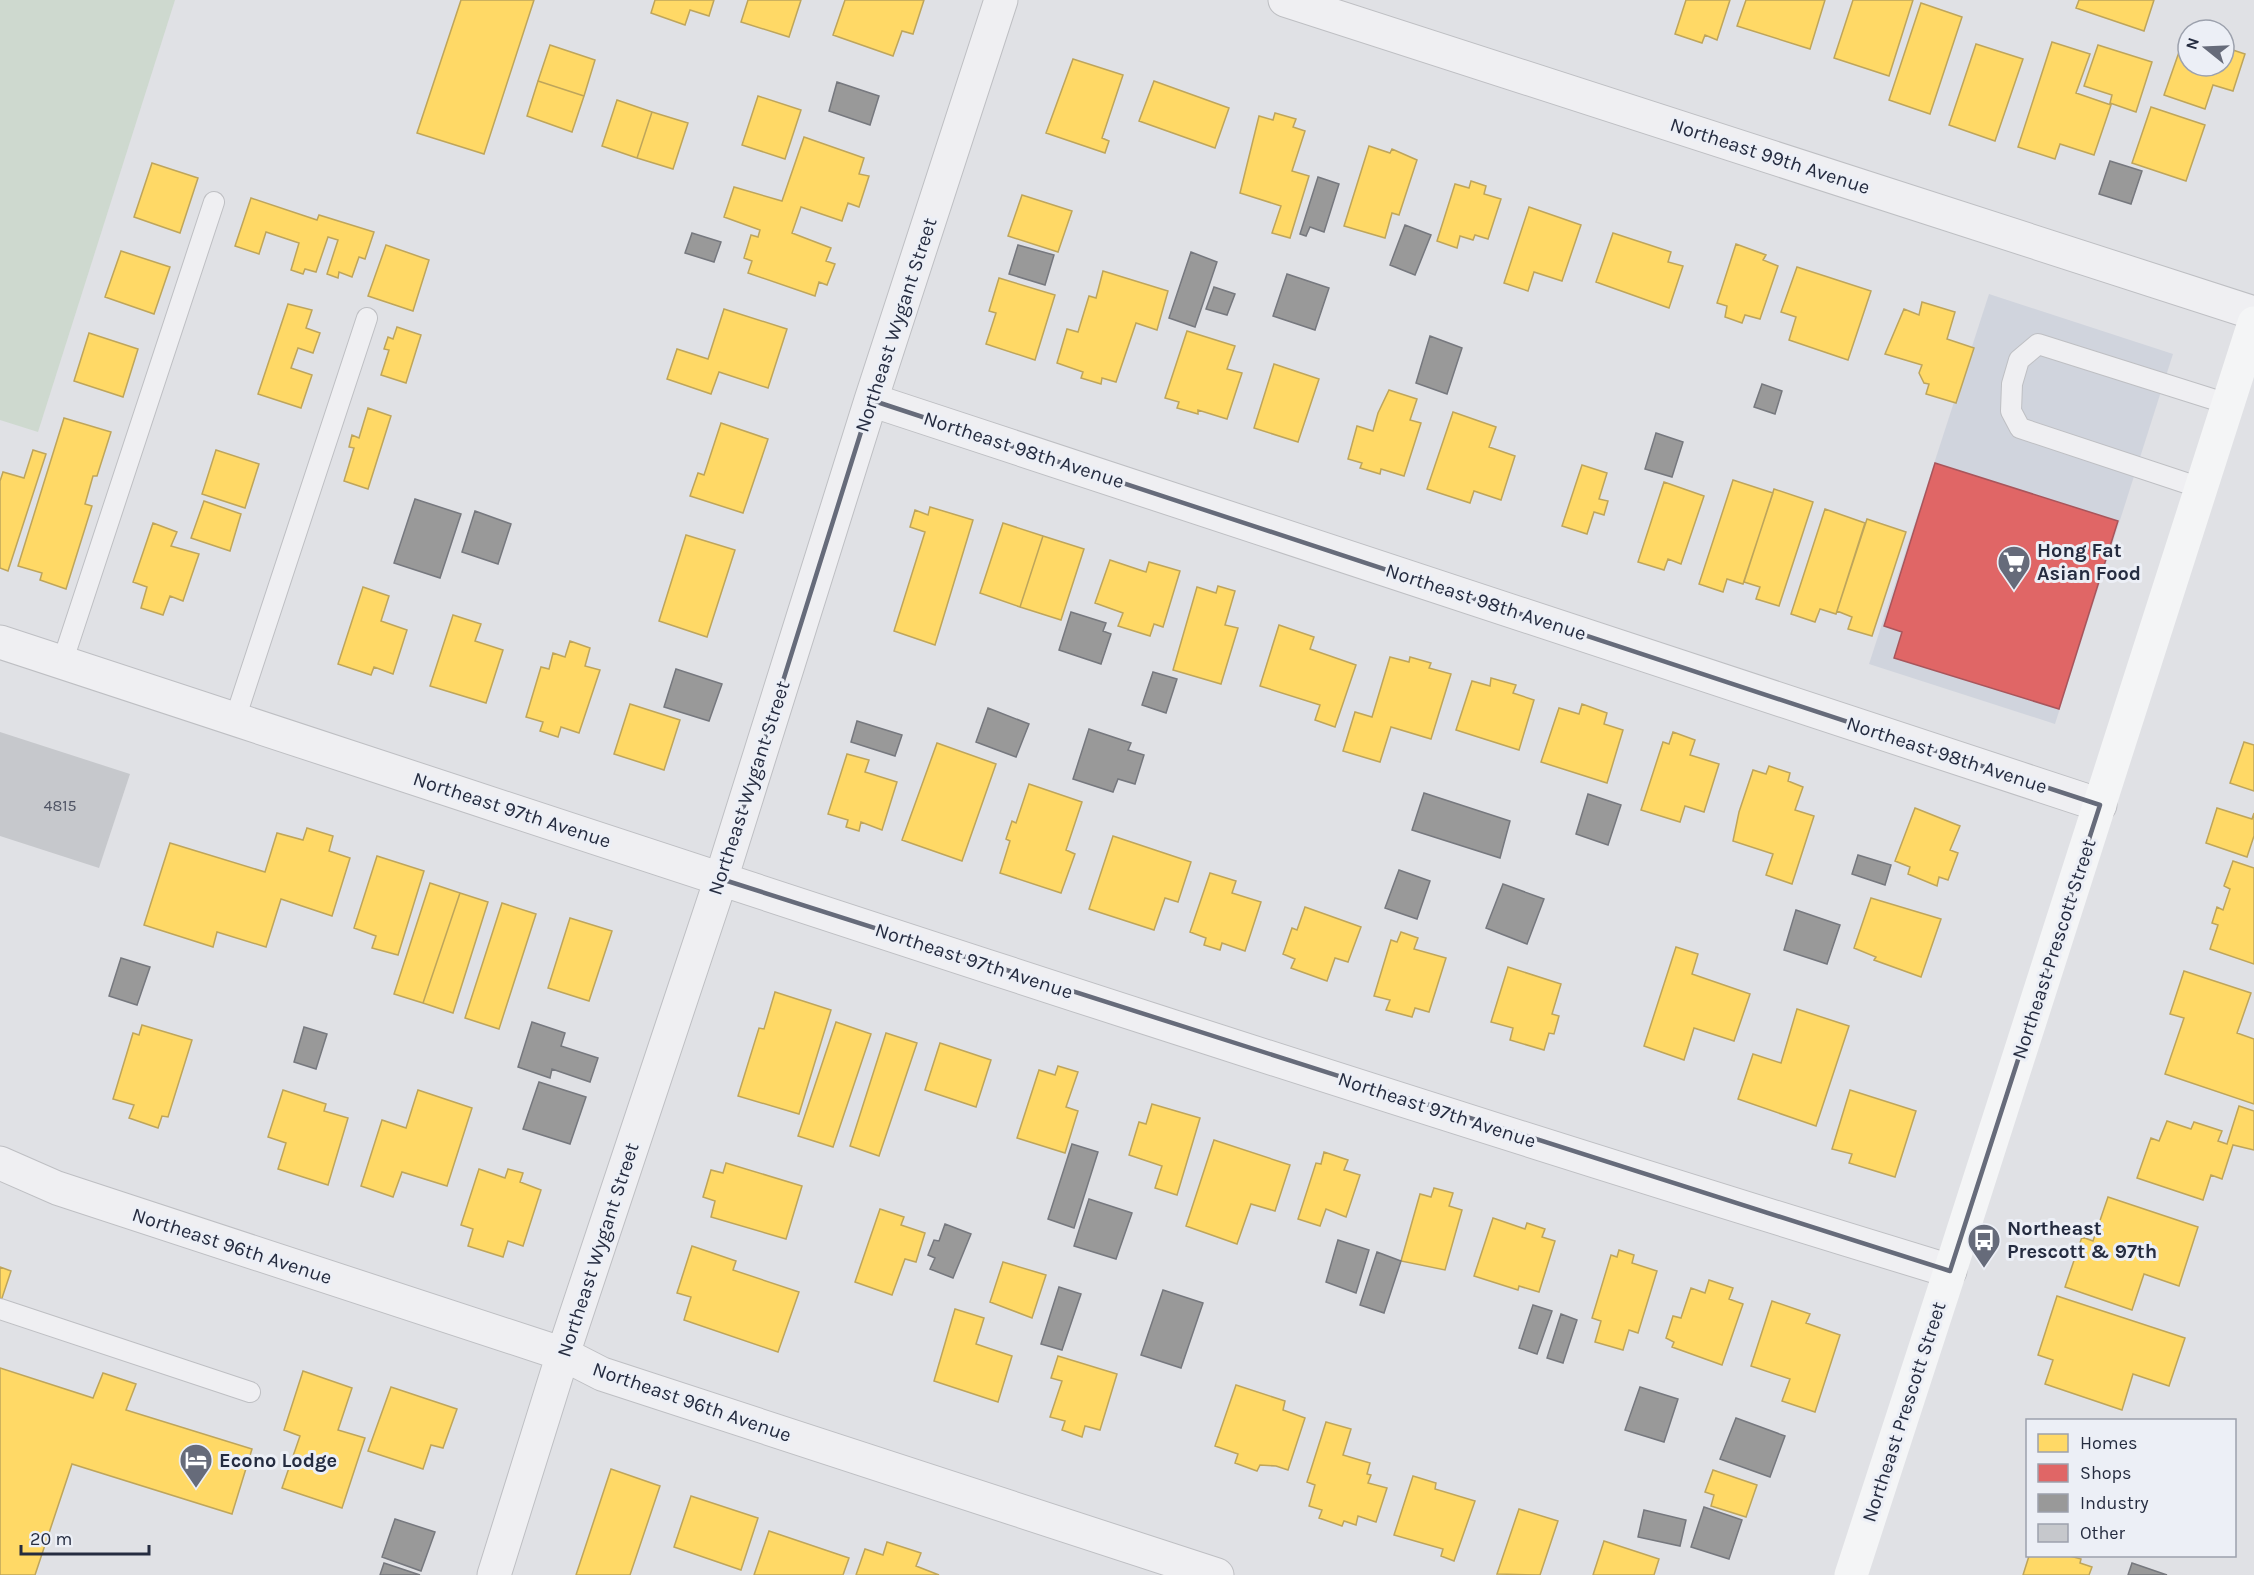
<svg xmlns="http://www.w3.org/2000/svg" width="2254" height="1575" font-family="Karla,sans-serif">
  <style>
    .built { fill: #d0d4dd }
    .green { fill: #ced9cf }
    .homes { fill: #ffd966; stroke: #bea55b; stroke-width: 1.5 }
    .shops { fill: #e06666; stroke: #a8555b; stroke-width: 1.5 }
    .industry { fill: #999; stroke: #76787e; stroke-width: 1.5 }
    .building { fill: #c6c8cc }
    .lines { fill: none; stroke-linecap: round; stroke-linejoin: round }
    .lane-casing { stroke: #bebfc3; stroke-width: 22 }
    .street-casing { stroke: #bebfc3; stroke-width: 35 }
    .lane { stroke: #efeff2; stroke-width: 20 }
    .street { stroke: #efeff2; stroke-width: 33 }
    .secondary { stroke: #f4f5f6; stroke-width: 33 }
    .marked { fill: none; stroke: #666b7a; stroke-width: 4.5; stroke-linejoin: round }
    .labels { text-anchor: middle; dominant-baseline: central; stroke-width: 6; stroke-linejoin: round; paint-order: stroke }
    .number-label { font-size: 16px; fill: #4f5464 }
    .street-label { font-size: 20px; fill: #252c40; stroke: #eceff6 }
    .poi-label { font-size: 20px; font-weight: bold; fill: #252c40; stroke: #eceff6; text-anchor: start }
  </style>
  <rect width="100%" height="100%" fill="#e0e1e5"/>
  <path class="built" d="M1989,294l184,60 -118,370 -186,-60z"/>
  <path class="green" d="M0,0h175l-137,432 -38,-12z"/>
  <path class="homes" d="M461,0h73l-50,154 -67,-21z
    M655,0h59l-5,16 -19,-6 -5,15 -34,-12z
    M748,0h53l-12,37 -48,-15z
    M845,0h79l-11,34 -11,-3 -9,25 -60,-21z
    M1686,0h44l-13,40 -12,-5 -3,8 -27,-9z
    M1746,0h79l-15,49 -73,-23z
    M1853,0h60l-24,76 -55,-18z
    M2079,0h75l-10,31 -68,-23z
    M1921,3l41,14 -32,97 -41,-14z
    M2185,35l3,1v30h36v-19l21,7 -12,37 -20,-6 -8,24 -41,-14z
    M2052,42l38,12 -14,39 35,12 -17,50 -34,-11 -5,15 -37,-12z
    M1976,44l47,15 -28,82 -46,-16z
    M550,45l45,15 -11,36 -46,-15z
    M2098,45l54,17 -16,50 -26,-9 2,-8 -28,-9z
    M1073,59l50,16 -21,63 7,3 -4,12 -59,-20z
    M538,81l46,15 -12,36 -45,-16z
    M1154,81l75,27 -14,40 -76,-27z
    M758,96l43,14 -16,49 -43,-14z
    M617,100l35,12 -15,46 -35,-12z
    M2151,107l54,18 -19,56 -54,-18z
    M652,112l36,11 -15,46 -36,-11z
    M1275,113l21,6 -3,8 12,4 -13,40 17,5 -19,62 -18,-5 9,-27 -41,-13 19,-77 14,4z
    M804,137l60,21 -5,16 10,2 -10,31 -11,-4 -6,18 -41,-14 -9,26 39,15 -5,13 9,3 -8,21 -8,-3 -4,14 -67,-23 4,-12 -8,-3 7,-23 7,2 2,-7 -36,-13 10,-30 48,14z
    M1369,146l21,7 2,-4 25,11 -18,55 -7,-2 -7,25 -41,-12z
    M152,163l46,15 -18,55 -46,-16z
    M1471,181l15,5 -2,8 17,5 -13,40 -13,-4 -2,5 -13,-4 -3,12 -20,-7 18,-57 14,4z
    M1022,195l50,16 -14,41 -50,-16z
    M251,198l66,22 2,-5 55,17 -9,27 -6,-2 -7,20 -13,-5 -1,6 -11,-4 11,-34 -10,-3 -12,35 -11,-3 -2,5 -12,-4 8,-27 -33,-11 -7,22 -24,-8z
    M1529,207l52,18 -19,56 -28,-9 -6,19 -24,-8z
    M1613,233l58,19 -3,10 15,4 -14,42 -73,-26z
    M1736,244l30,11 -3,5 15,6 -18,53 -15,-4 -3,8 -17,-6 2,-11 -10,-3z
    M386,245l43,15 -16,51 -45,-15z
    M121,251l49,16 -16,47 -49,-17z
    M1797,267l74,24 -23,69 -59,-20 7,-23 -15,-5z
    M1103,271l65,20 -11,39 -21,-7 -20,59 -14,-4 -1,6 -20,-6 2,-6 -26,-9 10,-34 11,3 11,-36 7,2z
    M999,278l56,17 -20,65 -49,-16 10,-31 -7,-2z
    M1922,302l33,10 -8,27 27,9 -18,55 -30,-9 3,-10 -5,-1 -5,-10 3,-8 -37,-11 19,-45 15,6z
    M288,304l24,6 -6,18 14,5 -7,20 -15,-5 -7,20 21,7 -11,33 -43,-14z
    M724,309l63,20 -19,59 -49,-16 -8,22 -44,-15 10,-30 31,10z
    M397,327l24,8 -15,48 -25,-8 8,-25 -5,-1 4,-12 5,2z
    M1187,331l48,15 -8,23 15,4 -15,46 -29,-9v4l-21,-6 2,-6 -14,-4z
    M89,333l49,16 -15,48 -49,-16z
    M1274,364l45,15 -21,63 -44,-14z
    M1389,390l28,9 -7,21 11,3 -17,53 -23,-7 -1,5 -20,-6 2,-5 -14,-4 9,-33 16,5 5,-18z
    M368,408l23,8 -23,73 -24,-8 10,-33 -5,-1 3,-12 7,3z
    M1453,412l43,15 -7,20 26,9 -14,44 -27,-9 -4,12 -43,-14z
    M64,418l47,14 -14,44h-4l-8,28 7,2 -26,83 -26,-9 2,-7 -24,-7z
    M721,423l47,16 -25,74 -53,-17 8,-23 6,2z
    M33,450l13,4 -38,117 -8,-3v-87l3,-9 21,6z
    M216,450l43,14 -14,44 -43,-14z
    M1582,465l25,8 -8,26 9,2 -4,14 -10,-3 -7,22 -25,-8z
    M1733,480l40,13 -30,91 -16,-5 -4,13 -24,-8z
    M1664,482l40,14 -23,68 -13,-5 -4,11 -26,-8z
    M1774,489l39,13 -34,104 -23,-7 4,-12 -16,-5z
    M204,501l37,13 -11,37 -39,-13z
    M930,507l43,13 -38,125 -41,-14 31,-99 -15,-5 5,-17 13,5z
    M1825,509l40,14 -29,91 -16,-5 -5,13 -24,-8z
    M1867,519l39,13 -34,104 -24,-7 4,-12 -15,-6z
    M153,523l24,9 -6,14 28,8 -16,47 -13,-5 -7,19 -22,-7 6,-21 -14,-5z
    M1003,523l40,13 -23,71 -40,-14z
    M686,535l49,15 -28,87 -48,-16z
    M1043,536l41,13 -23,71 -41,-13z
    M1110,560l36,12 3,-10 31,9 -17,56 -9,-3 -4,12 -32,-10 5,-13 -28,-10z
    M1218,586l17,5 -10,34 13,3 -17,56 -48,-14 24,-83 19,6z
    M363,587l26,9 -8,25 26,9 -14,44 -19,-7 -3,8 -33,-11z
    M453,615l28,9 -6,17 28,9 -17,53 -56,-17z
    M1279,625l35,12 -4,12 46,16 -21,62 -20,-7 5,-15 -60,-19z
    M570,641l20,7 -5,18 15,4 -21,63 -18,-6 -3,10 -18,-6 3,-9 -17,-5 15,-50 8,2 4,-16 12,4z
    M1390,657l19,5 1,-5 21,6 -2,5 22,6 -20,65 -40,-12 -11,35 -37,-11 12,-39 17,5z
    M1491,678l25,7 -3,8 21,7 -15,50 -63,-20 16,-49 18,5z
    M630,704l50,16 -16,50 -50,-16z
    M1582,704l25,9 -3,11 19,6 -16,53 -66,-21 18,-54 20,6z
    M1673,732l22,8 -5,15 29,9 -15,48 -19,-6 -5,16 -39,-12 22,-68 6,2z
    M2244,742l10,3v46l-24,-8z
    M937,743l59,21 -34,97 -60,-21z
    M847,754l22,6 -4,12 32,10 -15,48 -21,-8 -2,9 -13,-4 2,-7 -20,-6z
    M1769,766l21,7 -2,8 15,6 -8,23 19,6 -22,68 -26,-9 7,-21 -40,-13 6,-29 14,-42 13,4z
    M1029,784l53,18 -16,48 9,4 -14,39 -61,-20 10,-32 -4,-2 6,-18 4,2z
    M1915,808l45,18 -10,24 8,3 -10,27 -9,-3 -2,9 -29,-12 2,-7 -15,-6z
    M2217,808l35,11 2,-6v23l-7,21 -41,-14z
    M307,828l26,8 -4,15 21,7 -18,58 -51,-17 -15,48 -49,-15 -4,15 -69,-22 26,-82 95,29 12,-39 26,7z
    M1113,836l78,26 -13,40 -13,-4 -11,32 -65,-21z
    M377,856l47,15 -26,84 -26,-7 4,-12 -22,-8z
    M2233,861l21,7v96l-44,-15 8,-24 -6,-2 5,-16 6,3 7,-21 -6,-3z
    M1210,873l26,8 -4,12 29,9 -16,49 -23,-8 -2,7 -16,-5 2,-7 -16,-6z
    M430,883l30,10 -37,110 -29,-9z
    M460,893l28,9 -35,111 -30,-10z
    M1871,898l70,21 -20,58 -47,-17 2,-3 -22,-9z
    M502,903l34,11 -37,115 -34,-11z
    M1305,907l56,20 -13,35 -13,-4 -8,23 -36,-13 4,-9 -12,-5 9,-26 5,2z
    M570,918l42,13 -23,70 -41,-13z
    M1401,932l17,6 -4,11 32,9 -17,54 -14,-4 -3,9 -26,-7 4,-10 -16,-4 17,-56 6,2z
    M1676,947l22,7 -6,20 58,20 -16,47 -40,-13 -10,32 -40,-14z
    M1508,967l53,17 -9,30 7,2 -5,18 -5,-1 -5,17 -34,-10 3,-12 -22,-6z
    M2184,971l67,22 -14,40 17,6v65l-89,-30 19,-56 -14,-4z
    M775,992l56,18 -32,104 -61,-18 21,-68 5,1z
    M1797,1009l52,17 -33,100 -78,-27 15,-45 28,9z
    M836,1022l35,12 -38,113 -35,-11z
    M142,1025l50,15 -24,77 -6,-1 -4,12 -29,-10 5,-13 -21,-6 20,-66 6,2z
    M886,1033l31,10 -38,113 -29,-10z
    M940,1043l51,17 -15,47 -51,-17z
    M1058,1066l20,6 -12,35 12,4 -13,42 -48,-15 22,-68 16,5z
    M283,1090l43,14 -2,7 24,7 -20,67 -50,-16 8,-26 -18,-6z
    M418,1090l54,18 -25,78 -45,-14 -9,25 -32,-11 21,-66 24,8z
    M1850,1090l66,21 -21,66 -46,-14 3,-9 -20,-5z
    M1152,1104l48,14 -23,77 -22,-7 7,-22 -33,-11 10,-33 7,2z
    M2239,1106l15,5v39l-21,-5 -11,34 -11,-4 -8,25 -66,-22 14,-40 8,3 8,-20 24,8 3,-7 28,9 -4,10 9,3z
    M1214,1140l76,25 -15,46 -24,-7 -14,40 -51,-18z
    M1324,1152l24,8 -4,10 16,5 -14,42 -20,-8 -6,17 -22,-7 18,-56 5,1z
    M726,1163l76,23 -16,53 -75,-22 4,-16 -12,-4 8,-27 12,3z
    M479,1169l26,9 3,-9 15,4 -3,9 21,8 -18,56 -15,-5 -5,16 -35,-11 5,-17 -12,-4z
    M1434,1188l19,5 -4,13 13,4 -17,60 -44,-9 19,-67 11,3z
    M2108,1197l90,30 -19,59 -35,-12 -12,36 -67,-23 17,-50 11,4z
    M880,1209l24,8 -3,8 24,8 -9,29 -11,-3 -13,36 -37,-13z
    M1493,1218l32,11 2,-6 18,6 -3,8 13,4 -16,51 -20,-6 -1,4 -44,-14z
    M692,1246l44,15 -3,9 66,22 -21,60 -94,-32 7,-23 -14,-4z
    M1619,1250l15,5 -2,8 25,8 -19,62 -9,-3 -6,20 -28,-8 6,-21 -9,-3 19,-63 6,2z
    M1003,1262l43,13 -14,43 -42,-16z
    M0,1267l11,4 -11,33z
    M1709,1280l24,8 -4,11 14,5 -21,61 -50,-18 2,-5 -8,-4 7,-22 8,2 10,-30 14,5z
    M2057,1296l128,42 -16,48 -36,-12 -11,36 -77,-26 8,-24 -15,-5z
    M1772,1301l38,13 -4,9 34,12 -25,77 -33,-11 8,-22 -39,-13z
    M955,1309l29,9 -8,26 36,12 -14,46 -64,-21z
    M1058,1356l59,18 -17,56 -15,-4 -3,11 -20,-7 3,-9 -15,-4 12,-36 -11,-3z
    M0,1368l93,30 10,-25 33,11 -10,26 126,39 -20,65 -160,-50 -37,111h-35z
    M303,1371l49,17 -14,42 27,8 -23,70 -60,-20 18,-52 -16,-6z
    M1236,1385l49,16 -2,9 22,8 -17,52 -12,-4 -16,-1 -3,6 -22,-8 3,-9 -23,-8z
    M391,1387l66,22 -14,39 -12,-3 -8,24 -55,-18z
    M1326,1422l25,7 -8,26 27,8 -3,11 4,1 -3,8 19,5 -11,34 -18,-6 -2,9 -12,-4 -2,5 -23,-8 3,-8 -13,-4 6,-21 -8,-3z
    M611,1469l49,17 -30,89h-54z
    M1713,1470l44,15 -11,32 -35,-11 3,-11 -9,-3z
    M1413,1476l23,7 -1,6 40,12 -21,60 -13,-5 2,-7 -49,-14z
    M691,1496l67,22 -17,52 -67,-23z
    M1519,1509l39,12 -18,54 -43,-1z
    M769,1531l80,27 -6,17h-89z
    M1604,1541l55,18 -5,16h-61z
    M887,1542l34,11 -5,13 23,9h-83l9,-26 18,6z
    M2029,1556h41l11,3 -1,4 12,4 -3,8h-66z"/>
  <path class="shops" d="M1935,463l183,58 -59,188 -165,-51 8,-26 -18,-6z"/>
  <path class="industry" d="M837,82l42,14 -9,29 -41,-14z
    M2110,161l32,10 -11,33 -32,-10z
    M1318,177l21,7 -15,48 -14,-5 -4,9 -6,-2z
    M1405,225l26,10 -16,40 -25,-10z
    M692,233l29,9 -7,20 -29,-9z
    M1018,245l36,10 -9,30 -36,-11z
    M1191,252l26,10 -22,65 -26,-9z
    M1287,274l42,14 -14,42 -42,-14z
    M1214,287l21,7 -8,21 -21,-6z
    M1430,336l32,12 -15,46 -31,-11z
    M1762,384l20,7 -7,23 -21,-7z
    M1656,433l27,9 -11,35 -27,-8z
    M415,499l46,15 -21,64 -46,-15z
    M475,511l36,13 -13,40 -36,-12z
    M1071,612l35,11 -3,8 8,3 -10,30 -42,-14z
    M676,669l46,15 -13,37 -45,-14z
    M1153,672l24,7 -11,34 -24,-8z
    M988,708l41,16 -13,33 -40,-15z
    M857,721l45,14 -7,21 -44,-14z
    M1089,729l42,14 -3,7 16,5 -9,29 -17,-5 -5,13 -40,-13z
    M1424,793l86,28 -10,37 -88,-28z
    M1588,794l33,11 -13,40 -32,-11z
    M1858,855l33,10 -6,20 -33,-11z
    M1399,870l31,11 -13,38 -32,-11z
    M1503,884l41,15 -17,45 -41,-16z
    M1796,910l44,15 -13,39 -43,-14z
    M121,958l29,9 -13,38 -28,-9z
    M532,1022l33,11 -4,13 37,12 -8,24 -38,-13 -2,9 -32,-11z
    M304,1027l23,7 -11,35 -22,-7z
    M539,1082l47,15 -16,47 -47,-15z
    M1072,1144l26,8 -24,76 -26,-9z
    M1089,1199l43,14 -16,46 -42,-13z
    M945,1224l26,10 -18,44 -23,-9 5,-11 -7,-3 6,-15 5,1z
    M1338,1240l31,10 -13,43 -30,-11z
    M1377,1252l24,9 -17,52 -24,-8z
    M1059,1287l22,7 -19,56 -21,-6z
    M1163,1290l40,13 -22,65 -40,-13z
    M1533,1305l19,6 -15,43 -18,-6z
    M1561,1314l16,6 -14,43 -16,-5z
    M1640,1387l38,12 -14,43 -39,-12z
    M1736,1418l49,18 -15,41 -50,-18z
    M1704,1507l38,13 -13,39 -38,-12z
    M1644,1510l42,10 -6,26 -42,-9z
    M395,1519l40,13 -14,39 -39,-14z
    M384,1563l36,12h-40z
    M2132,1563l35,12h-39z"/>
  <path class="building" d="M0,732l130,42 -31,94 -99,-32z"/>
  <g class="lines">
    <g class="lane-casing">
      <path id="lane" d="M2201,488l-181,-60 -9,-17 1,-27 7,-24 19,-16 190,60
        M62,663l152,-461
        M235,719l132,-401
        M0,1309l250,83"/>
    </g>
    <g class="street-casing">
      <path id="street" d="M1285,0l969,313
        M871,400l1229,405
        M0,642c649,213 1297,430 1950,629
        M0,1163l57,25 506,166 39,20 615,201
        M494,1575l69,-221 158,-475 150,-479 130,-400"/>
    </g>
    <use href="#lane" class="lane"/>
    <use href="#street" class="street"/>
    <path class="secondary" d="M1851,1575l99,-304 304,-948"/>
  </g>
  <path class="marked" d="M871,400l1229,405 -150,466 -1229,-392z"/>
  <defs>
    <g id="supermarket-pin" transform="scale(1.725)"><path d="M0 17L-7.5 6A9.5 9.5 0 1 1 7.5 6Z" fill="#666b7a" stroke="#eceff6"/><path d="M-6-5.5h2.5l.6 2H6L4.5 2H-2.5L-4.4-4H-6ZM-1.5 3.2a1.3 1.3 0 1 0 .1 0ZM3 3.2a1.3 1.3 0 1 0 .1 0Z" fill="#fff"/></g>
    <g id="bus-pin" transform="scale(1.725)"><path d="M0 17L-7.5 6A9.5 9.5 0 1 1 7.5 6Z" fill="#666b7a" stroke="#eceff6"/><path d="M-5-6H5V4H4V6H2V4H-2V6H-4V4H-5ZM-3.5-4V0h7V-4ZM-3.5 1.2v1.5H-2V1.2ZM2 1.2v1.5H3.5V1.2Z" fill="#fff"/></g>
    <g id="hotel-pin" transform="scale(1.725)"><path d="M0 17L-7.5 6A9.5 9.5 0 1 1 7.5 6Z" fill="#666b7a" stroke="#eceff6"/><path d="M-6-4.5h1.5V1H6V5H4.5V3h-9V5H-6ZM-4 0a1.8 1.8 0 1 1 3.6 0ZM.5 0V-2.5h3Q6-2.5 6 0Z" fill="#fff"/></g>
  </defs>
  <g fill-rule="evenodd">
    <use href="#supermarket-pin" x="2014" y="562"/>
    <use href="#bus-pin" x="1984" y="1240"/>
    <use href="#hotel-pin" x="196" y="1460"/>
  </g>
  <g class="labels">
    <g class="number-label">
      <text x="60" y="805">4815</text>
    </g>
    <g class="street-label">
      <text transform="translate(1770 156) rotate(18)">Northeast 99th Avenue</text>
      <text transform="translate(896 325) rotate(-72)">Northeast Wygant Street</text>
      <text transform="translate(1024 450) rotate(18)">Northeast 98th Avenue</text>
      <text transform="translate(1486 602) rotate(18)">Northeast 98th Avenue</text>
      <text transform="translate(1947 755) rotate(18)">Northeast 98th Avenue</text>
      <text transform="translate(749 788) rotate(-72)">Northeast Wygant Street</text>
      <text transform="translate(512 810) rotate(18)">Northeast 97th Avenue</text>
      <text transform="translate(2054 949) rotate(-72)">Northeast Prescott Street</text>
      <text transform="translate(974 961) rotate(18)">Northeast 97th Avenue</text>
      <text transform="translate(1437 1110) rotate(18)">Northeast 97th Avenue</text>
      <text transform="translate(232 1246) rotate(18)">Northeast 96th Avenue</text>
      <text transform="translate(598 1250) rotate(-72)">Northeast Wygant Street</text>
      <text transform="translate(692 1402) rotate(19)">Northeast 96th Avenue</text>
      <text transform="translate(1904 1412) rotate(-72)">Northeast Prescott Street</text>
    </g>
    <g class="poi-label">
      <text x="2037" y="550">Hong Fat<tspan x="2037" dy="23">Asian Food</tspan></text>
      <text x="2007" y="1228">Northeast<tspan x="2007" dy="23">Prescott &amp; 97th</tspan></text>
      <text x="219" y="1460">Econo Lodge</text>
    </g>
  </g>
  <rect x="2026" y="1419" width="210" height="138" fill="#eceff6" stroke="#9ca1ad" stroke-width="1.5"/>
  <rect x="2038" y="1434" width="30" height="18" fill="#ffd966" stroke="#9ca1ad" stroke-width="1.5"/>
  <text x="2080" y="1449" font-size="18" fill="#252c40">Homes</text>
  <rect x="2038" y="1464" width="30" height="18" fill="#e06666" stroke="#9ca1ad" stroke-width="1.5"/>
  <text x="2080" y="1479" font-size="18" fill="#252c40">Shops</text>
  <rect x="2038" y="1494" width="30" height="18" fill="#999999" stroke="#9ca1ad" stroke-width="1.5"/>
  <text x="2080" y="1509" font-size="18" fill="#252c40">Industry</text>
  <rect x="2038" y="1524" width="30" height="18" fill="#c6c8cc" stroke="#9ca1ad" stroke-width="1.5"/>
  <text x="2080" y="1539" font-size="18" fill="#252c40">Other</text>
  <g transform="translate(2206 48) rotate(288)"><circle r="28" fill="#eceff6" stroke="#9ca1ad" stroke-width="1.5"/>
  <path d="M0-4.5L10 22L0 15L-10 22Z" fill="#666b7a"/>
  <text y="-9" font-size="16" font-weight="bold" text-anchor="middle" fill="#252c40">N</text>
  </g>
  <path d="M21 1545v9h128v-9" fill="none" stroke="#252c40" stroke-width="3"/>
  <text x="30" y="1545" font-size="18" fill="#252c40" stroke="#eceff6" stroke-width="4.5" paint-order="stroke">20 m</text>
</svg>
